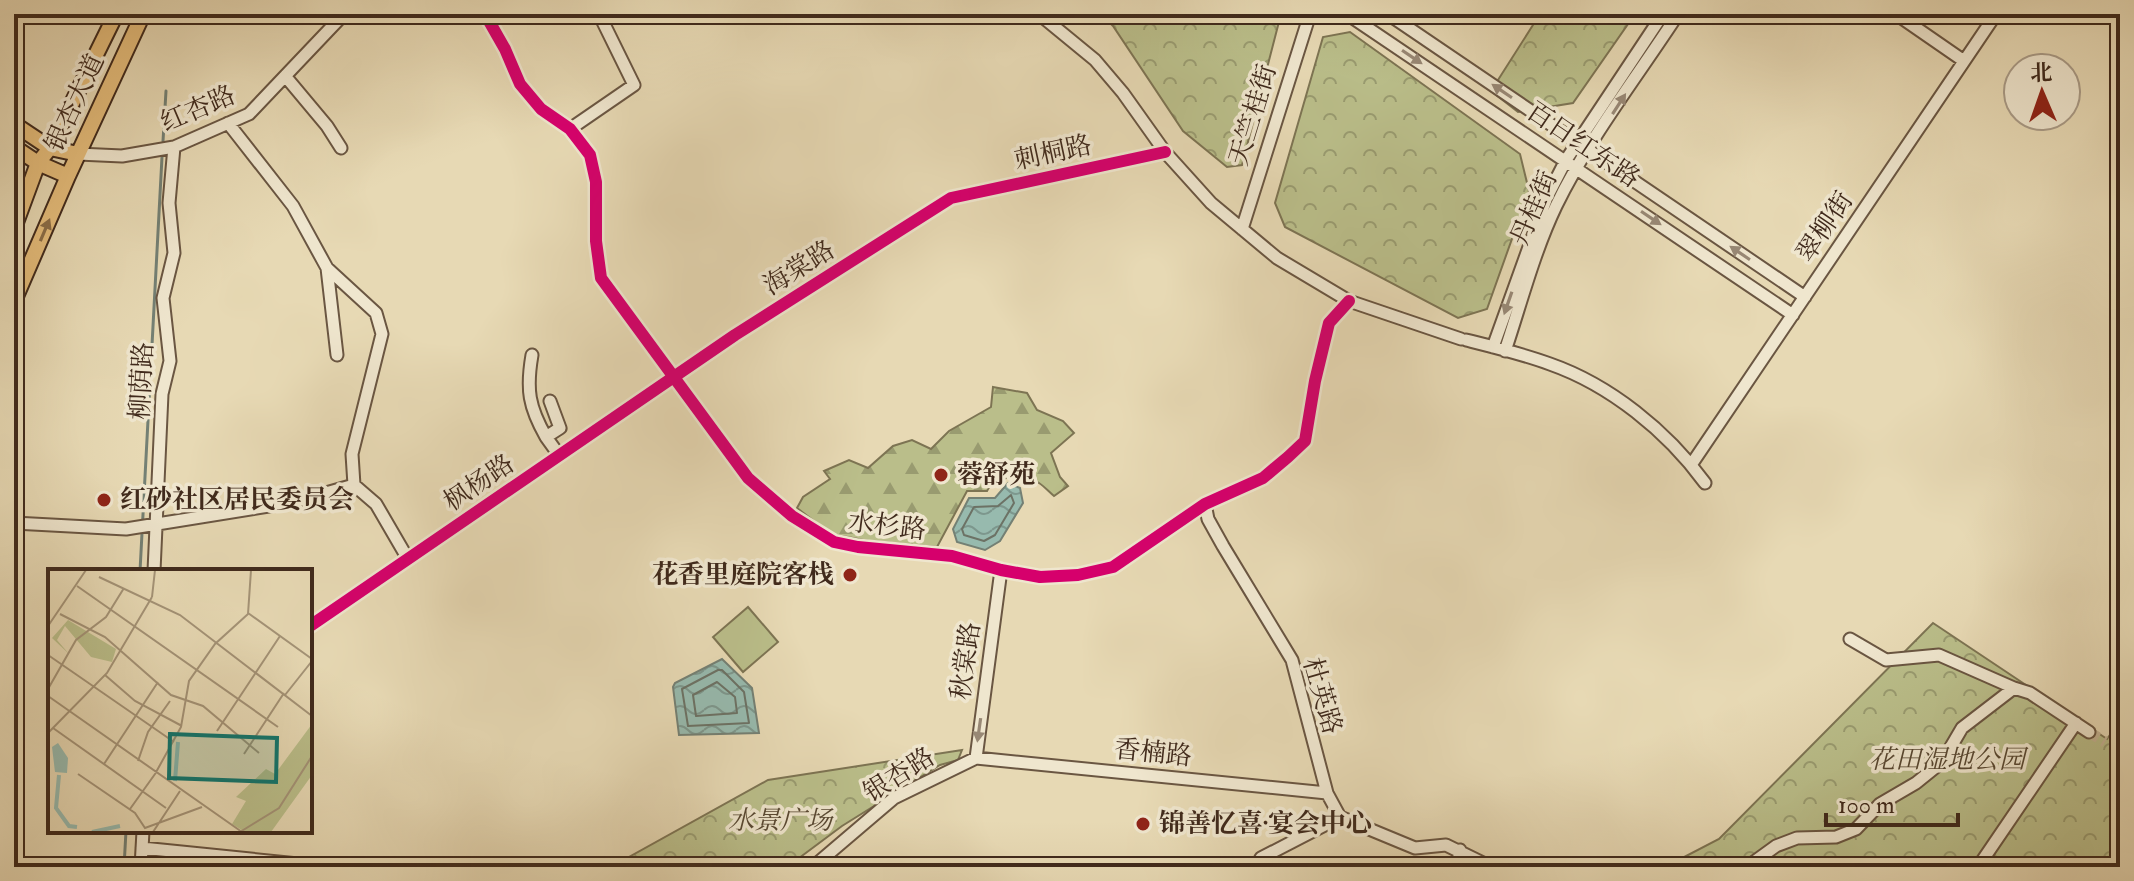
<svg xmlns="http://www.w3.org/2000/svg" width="2134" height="881" font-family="'IM FELL Double Pica','Noto Serif SC',serif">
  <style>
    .grass { fill: #babe8a; stroke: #7d7453; stroke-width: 2 }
    .forest { fill: url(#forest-firs); stroke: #7d7453; stroke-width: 2 }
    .park { fill: url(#park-crowns); stroke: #7d7453; stroke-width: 2 }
    .water { fill: url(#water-waves); stroke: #748074; stroke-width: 2 }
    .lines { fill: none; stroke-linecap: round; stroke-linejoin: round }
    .shore { stroke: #6c7265; stroke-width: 2 }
    .stream { stroke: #748074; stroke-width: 3 }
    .minor-tunnel { stroke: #c6b696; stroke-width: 11; stroke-dasharray: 11 5.5; stroke-linecap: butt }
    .minor-casing { stroke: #6a5642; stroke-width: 15 }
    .major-casing { stroke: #402a1c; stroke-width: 18 }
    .minor { stroke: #efe6ce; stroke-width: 11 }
    .major { stroke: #e4bc7a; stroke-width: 14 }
    .cycleway-casing { stroke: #efe6ce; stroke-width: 17 }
    .cycleway { stroke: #d6006c; stroke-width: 12 }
    .oneway { fill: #988875 }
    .oneway2 { fill: #8a6c46 }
    .poi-dot { fill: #8f2418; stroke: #efe6ce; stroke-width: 3 }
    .labels { text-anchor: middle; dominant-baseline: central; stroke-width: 7; stroke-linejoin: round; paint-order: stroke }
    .street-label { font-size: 26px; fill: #402a1c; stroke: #efe6ce }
    .poi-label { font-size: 26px; font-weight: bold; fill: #402a1c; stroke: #efe6ce; text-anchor: start }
    .park-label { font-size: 26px; font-style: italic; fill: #584832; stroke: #efe6ce }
    .inset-river { fill: none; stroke: #97baae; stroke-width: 4 }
    .inset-road { fill: none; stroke: #a49377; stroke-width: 2 }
    .view { fill: #0f766e; fill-opacity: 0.15; stroke: #0f766e; stroke-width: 4 }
    .inset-edge { fill: none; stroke: #402a1c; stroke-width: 4 }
  </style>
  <defs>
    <pattern id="forest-firs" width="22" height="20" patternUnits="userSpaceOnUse" patternTransform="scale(2)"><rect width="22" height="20" fill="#babe8a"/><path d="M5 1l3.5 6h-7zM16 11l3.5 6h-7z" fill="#999b70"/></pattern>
    <pattern id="park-crowns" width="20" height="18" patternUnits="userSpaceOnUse" patternTransform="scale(2)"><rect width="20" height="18" fill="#babe8a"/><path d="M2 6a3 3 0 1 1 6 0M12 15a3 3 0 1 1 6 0" fill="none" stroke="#999b70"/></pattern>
    <pattern id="water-waves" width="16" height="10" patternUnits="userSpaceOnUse" patternTransform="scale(2)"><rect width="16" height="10" fill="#97baae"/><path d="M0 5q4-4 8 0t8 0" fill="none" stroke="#7d978d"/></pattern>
  </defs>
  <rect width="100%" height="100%" fill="#e7d9b4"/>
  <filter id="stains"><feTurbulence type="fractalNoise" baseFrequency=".0025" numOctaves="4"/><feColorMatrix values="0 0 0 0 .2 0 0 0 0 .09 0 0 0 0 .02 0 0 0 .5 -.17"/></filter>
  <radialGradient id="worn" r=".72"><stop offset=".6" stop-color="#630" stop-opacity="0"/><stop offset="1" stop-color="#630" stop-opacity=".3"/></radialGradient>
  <path class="grass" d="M748,607l30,35 -35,30 -30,-35z"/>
  <path class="forest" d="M993,387l34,6 10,17 26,11 11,12 -23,20 9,24 8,9 -14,10c-5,-4 -9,-9 -15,-13 -14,-9 -44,-8 -52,8h-20l-30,56 -68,-6 -38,-7 -34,-26 6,-11 27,-18 -6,-8 25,-11 19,8 25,-22 19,-6 19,9 18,-18 42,-24z"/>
  <path class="park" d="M1101,14h180l-39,151 -15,2 -44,-36 -70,-105z
    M1540,14h95l-62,89 -55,9 -27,-21z
    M1350,32l170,122 9,37 -42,118 -29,9 -173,-91 -10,-24 48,-166z
    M1933,623l174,116 13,-18v146h-455l54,-28z
    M962,750l-4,10 -18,5 -98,61 -55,41h-176l157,-87z"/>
  <path class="water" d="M1008,483l12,5 3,15 -23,38 -15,9 -28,-8 -4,-13 16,-31h26z
    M722,659l30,29 7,45 -80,2 -6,-48 2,-4z"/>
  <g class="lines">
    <path class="shore" d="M1011,495l3,8 -19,32 -11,6 -20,-6 -2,-6 12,-22 24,-1z
      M718,670h4l22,22 5,31 -61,3 -6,-37z
      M717,682l18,15 2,16 -41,3 -3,-21z"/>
    <path class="stream" d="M163,141l3,-50
      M140,571l22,-414
      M124,867l2,-36"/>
    <path class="minor-tunnel" d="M2089,732l16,10"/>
    <g class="minor-casing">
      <path id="minor" d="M485,14l20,35 15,35 21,25 29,20 20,26 6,27v59l5,37 147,200 44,38 42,26 24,5 94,9 49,14 39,7 38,-2 35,-8 92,-63 58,-26 25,-21 17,-16 10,-60 14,-58 20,-22
        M1039,14l56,46 28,33 42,59 46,51 66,55 72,43 112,38
        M1347,14l446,301
        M1388,14l417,283
        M1896,14l68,47
        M286,77l41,49 14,22
        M228,123l65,83 34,62 10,87
        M570,129l64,-44 -31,-63 -1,-8
        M78,154l44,2 52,-9 75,-33 95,-100
        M1242,229l68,-215
        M327,268l49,45 6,21 -30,120 2,31
        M1466,340c28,7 57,14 84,24 60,21 117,67 155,119
        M1493,347l54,-150 19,-37 97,-146
        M1505,351c16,-48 29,-99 51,-145 33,-68 81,-129 122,-192
        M532,355c-6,35 -3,52 14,82
        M550,401l10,27 -14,9 13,18
        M1691,465l305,-451
        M1205,504l3,15 15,27 69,114 35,133 13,24 -79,41 -5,9
        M14,523l112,6 168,-27 60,-17 22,19 32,55
        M154,571l8,-177 8,-33 -7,-63 11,-45 -5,-50 5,-56
        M310,626l425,-291 216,-137 214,-46
        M1850,639l36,21 53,-5 75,33
        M976,758l25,-188
        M1340,817l75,31 31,-3 45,22
        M142,848l186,19
        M141,867l2,-36
        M813,867l81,-69 82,-40 351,35
        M1457,867l3,-17
        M1747,867l29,-21 21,-8 39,-1 20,-8 24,-25 36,-21 26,-21 20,-34 52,-40 16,5 59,39
        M1978,867l98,-144"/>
    </g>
    <g class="major-casing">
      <path id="major" d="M14,124l36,24 28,6
        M14,147l24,16 30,13
        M14,228l24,-65 12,-15 66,-134
        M14,301l54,-125 75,-162"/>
    </g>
    <use href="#minor" class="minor"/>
    <use href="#major" class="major"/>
    <g class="cycleway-casing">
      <path id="cycleway" d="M485,14l20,35 15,35 21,25 29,20 20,26 6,27v59l5,37 147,200 44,38 42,26 24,5 94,9 49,14 39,7 38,-2 35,-8 92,-63 58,-26 25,-21 17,-16 10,-60 14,-58 20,-22
        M310,626l425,-291 216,-137 214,-46"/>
    </g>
    <use href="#cycleway" class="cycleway"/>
  </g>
  <defs><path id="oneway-solid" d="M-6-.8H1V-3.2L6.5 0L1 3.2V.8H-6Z" transform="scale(2)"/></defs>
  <g class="oneway">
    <use href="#oneway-solid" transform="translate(1412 57) rotate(34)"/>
    <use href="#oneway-solid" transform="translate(1502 91) rotate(-146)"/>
    <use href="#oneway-solid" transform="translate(1619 104) rotate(-57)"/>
    <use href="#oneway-solid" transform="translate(1651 218) rotate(34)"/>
    <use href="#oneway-solid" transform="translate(1740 253) rotate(-146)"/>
    <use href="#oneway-solid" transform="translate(1508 303) rotate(109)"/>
    <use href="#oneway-solid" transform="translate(979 730) rotate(98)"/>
  </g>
  <use class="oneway2" href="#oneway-solid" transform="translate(45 230) rotate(-67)"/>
  <g class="poi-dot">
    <circle cx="941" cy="475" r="8"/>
    <circle cx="104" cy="500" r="8"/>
    <circle cx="850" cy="575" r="8"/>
    <circle cx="1143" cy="824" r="8"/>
  </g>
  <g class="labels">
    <g class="street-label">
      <text transform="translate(75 103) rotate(-65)">银杏大道</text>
      <text transform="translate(198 109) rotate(-23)">红杏路</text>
      <text transform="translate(1253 115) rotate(-73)">天竺桂街</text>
      <text transform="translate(1583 145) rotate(34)">百日红东路</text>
      <text transform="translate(1053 153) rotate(-12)">刺桐路</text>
      <text transform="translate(1534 208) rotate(-66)">丹桂街</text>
      <text transform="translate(1825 227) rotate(-56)">翠柳街</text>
      <text transform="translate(799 268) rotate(-32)">海棠路</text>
      <text transform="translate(142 381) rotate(-87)">柳荫路</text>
      <text transform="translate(479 483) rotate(-34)">枫杨路</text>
      <text transform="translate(887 526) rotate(7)">水杉路</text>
      <text transform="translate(966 661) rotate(-82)">秋棠路</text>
      <text transform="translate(1322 696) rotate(74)">杜英路</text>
      <text transform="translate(1153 753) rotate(6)">香楠路</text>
      <text transform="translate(899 775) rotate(-32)">银杏路</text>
    </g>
    <g class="poi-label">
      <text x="957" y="475">蓉舒苑</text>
      <text x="120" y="500">红砂社区居民委员会</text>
      <text x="834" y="575" text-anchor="end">花香里庭院客栈</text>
      <text x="1159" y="824">锦善忆喜·宴会中心</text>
    </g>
    <g class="park-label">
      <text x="1947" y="760">花田湿地公园</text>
      <text x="780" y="821">水景广场</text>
    </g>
  </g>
  <g transform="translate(48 569)">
    <rect width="264" height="264" fill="#e7d9b4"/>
    <path d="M20,51l48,29 -4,13 -21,-5 -26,-31 -8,14 12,14 -17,-16zM264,155v51l-41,57h-26l-13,-8 14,-23 -10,-4 30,-28 9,5z" fill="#babe8a"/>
    <path d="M10,174l10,15 -1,15 -12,-1 -3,-25z" fill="#97baae"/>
    <path class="inset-river" d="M11,206l-3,33 13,18 8,1M127,212l3,-39M44,263l28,-6"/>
    <path class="inset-road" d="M51,8l81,38 132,101M29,17l201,141M104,28l3,-27M200,44l64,46M12,45l45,23 66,58 32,11 56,47M0,57l38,-56M0,86l126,87M57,106l30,26 47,25M0,120l28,-49 30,-23 18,-29M237,126l27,-34M0,127l194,136M5,159l113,80M169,162l63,-95M0,164l59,-60 45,-76M196,185l40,-61M90,192l10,-29 22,-31M56,195l54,-82M30,205l57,39 10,15 57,-21M107,205l26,-47 8,-46 26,-37 33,-30 3,-44M82,240l25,-35M105,263l27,-41M192,263l39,-24 33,-52"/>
    <path class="view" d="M122,165l107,4 -1,44 -107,-4z"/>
    <rect width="264" height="264" class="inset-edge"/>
  </g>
  <rect width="2134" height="881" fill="none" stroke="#e7d9b4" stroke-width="48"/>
  <rect x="16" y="16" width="2102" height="849" fill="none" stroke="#402a1c" stroke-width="4"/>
  <rect x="24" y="24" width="2086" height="833" fill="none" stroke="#402a1c" stroke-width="2"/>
  <g transform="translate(2042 92) rotate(358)"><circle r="38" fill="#efe6ce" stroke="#a99b87" stroke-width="2"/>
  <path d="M0-6L14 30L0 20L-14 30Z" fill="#8f2418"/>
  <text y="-12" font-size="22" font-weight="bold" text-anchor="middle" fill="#402a1c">北</text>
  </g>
  <path d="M1826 813v12h132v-12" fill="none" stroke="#402a1c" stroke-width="4"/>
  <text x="1838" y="813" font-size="24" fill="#402a1c" stroke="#efe6ce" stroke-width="6" paint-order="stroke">100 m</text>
  <rect width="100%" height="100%" filter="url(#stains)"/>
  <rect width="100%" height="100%" fill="url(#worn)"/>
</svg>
